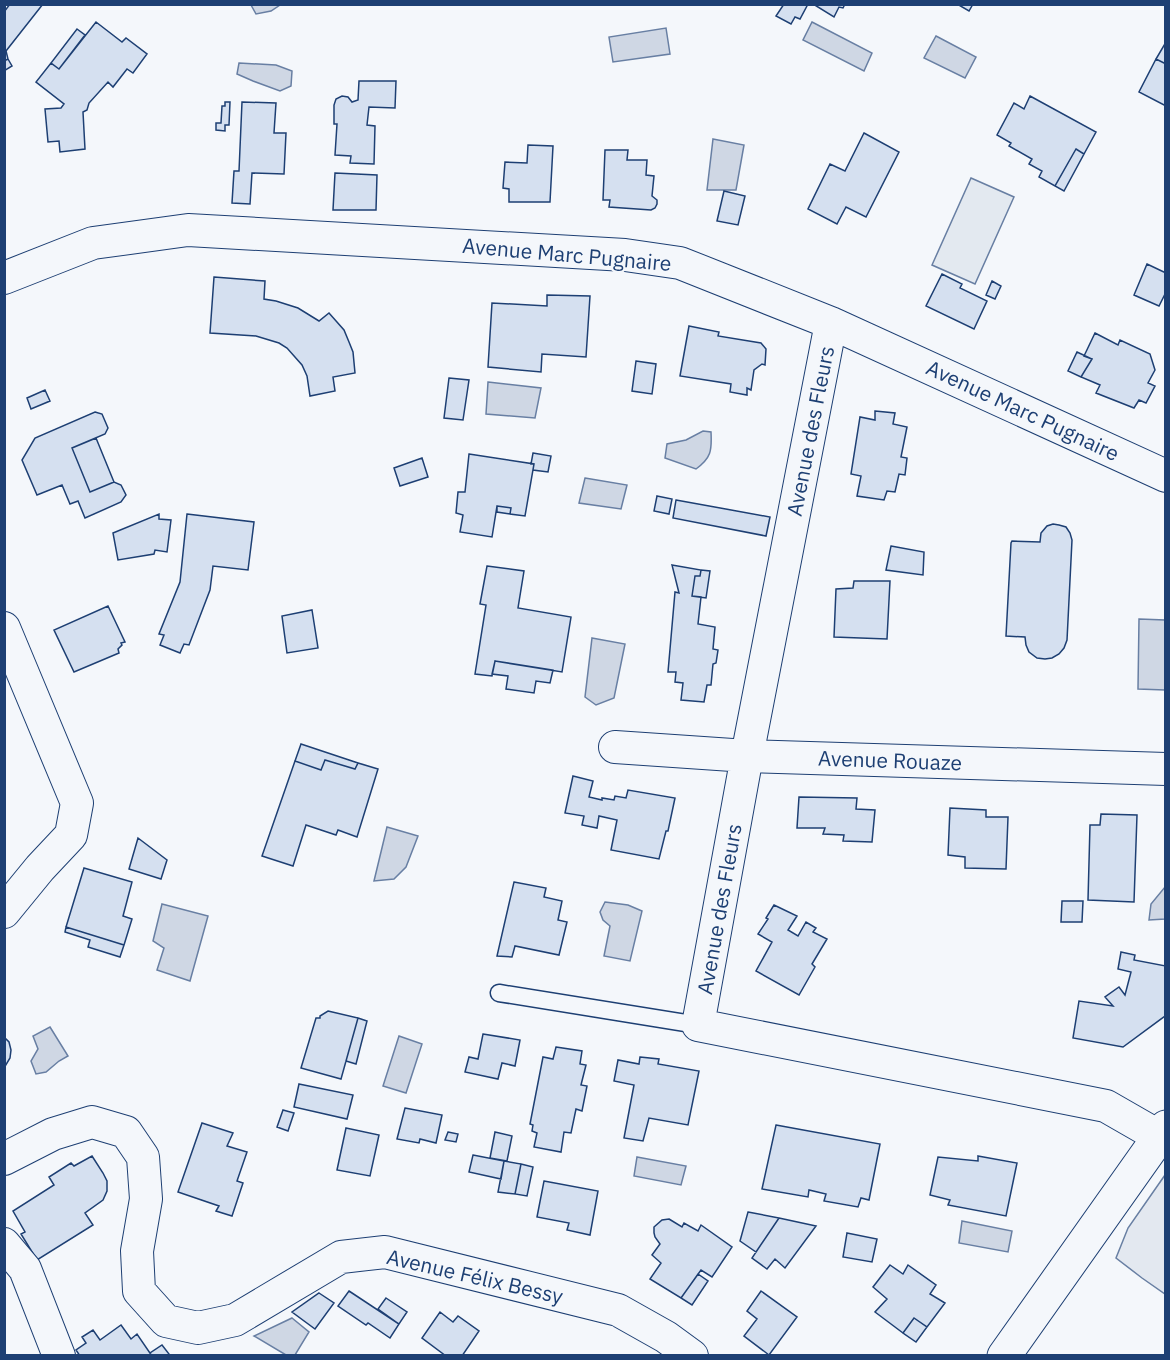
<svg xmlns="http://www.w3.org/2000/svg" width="1170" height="1360" font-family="'IBM Plex Sans',sans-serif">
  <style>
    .green { fill: #e3e9f0; stroke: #687fa3; stroke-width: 1.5 }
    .parking { fill: #e3e8f0; stroke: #687fa3; stroke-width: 1.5 }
    .water { fill: #cfd7e4; stroke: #687fa3; stroke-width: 1.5 }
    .building { fill: #d5e0f0; stroke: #1d3f73; stroke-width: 1.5 }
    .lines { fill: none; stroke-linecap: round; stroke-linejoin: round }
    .service-casing { stroke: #1d3f73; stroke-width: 19 }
    .minor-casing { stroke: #1d3f73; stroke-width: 34 }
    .tertiary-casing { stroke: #1d3f73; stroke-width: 35 }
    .service { stroke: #f4f7fb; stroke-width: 16 }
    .minor { stroke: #f4f7fb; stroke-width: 32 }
    .tertiary { stroke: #f4f7fb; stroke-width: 33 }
    .labels { text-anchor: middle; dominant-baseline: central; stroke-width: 4.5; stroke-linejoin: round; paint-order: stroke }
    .street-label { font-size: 21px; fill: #1d3f73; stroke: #f4f7fb }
  </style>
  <rect width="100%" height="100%" fill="#f4f7fb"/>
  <path class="green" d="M971,178l43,19 -39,87 -43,-19z"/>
  <path class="parking" d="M1165,1175v119l-23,-16 -26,-20 12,-30z"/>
  <path class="water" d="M251,5h29l-9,6 -15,3z
    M812,22l60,31 -8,18 -61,-31z
    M666,28l4,26 -57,8 -4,-25z
    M936,36l40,21 -11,21 -41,-20z
    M239,63l37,2 16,6 -1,15 -11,5 -27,-10 -16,-7z
    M713,139l31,6 -8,45h-29z
    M488,382l53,6 -6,30 -49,-4z
    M703,431l8,1c1,19 0,26 -15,37l-31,-11 2,-14 19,-4z
    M585,478l42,7 -6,24 -42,-6z
    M1139,619l26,1v70l-27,-1z
    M592,638l33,6 -11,54 -18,7 -11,-8z
    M387,827l31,9 -12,31 -12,12 -20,2z
    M1165,887v32l-16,1 2,-16z
    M605,902l23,3 14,6 -12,50 -26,-5 6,-30 -7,-6 -3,-8z
    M162,904l46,12 -18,65 -33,-11 7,-22 -11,-7z
    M50,1027l18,29 -9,5 -13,11 -10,2 -5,-13 7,-12 -5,-13z
    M399,1036l23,8 -16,49 -23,-7z
    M637,1157l49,9 -5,19 -47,-9z
    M962,1221l50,10 -4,21 -49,-9z
    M292,1318l17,14 -14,23h-9l-32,-19z"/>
  <path class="building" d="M10,4h33l-37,47 2,8 -4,2v-49z
    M784,4h24l-8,15 -5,-2 -4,7 -15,-8z
    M813,4h32l-2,4 -4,-1 -5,10z
    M957,4h16l-4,7z
    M96,22l26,20 4,-4 21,16 -14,19 -6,-4 -14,18 -5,-5 -19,21 -2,7 -4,2 2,37 -25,3 -1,-11 -11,1 -3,-33 16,-1 3,-4 -28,-22 15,-19 8,6z
    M77,29l8,6 -26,34 -8,-6z
    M1166,42v22l-10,-5z
    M8,59l4,7 -8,5v-10z
    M1156,59l10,5v42l-27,-14z
    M359,81h37l-1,27 -26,-1 -2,18 8,1 -1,38 -24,-1 1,-7 -16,-1 2,-31h-3v-19l2,-6 6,-3 6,1 4,5 6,-2z
    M1030,96l66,36 -12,22 -8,-5 -21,37 -16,-9 3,-6 -13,-7 3,-5 -23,-13 2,-3 -14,-8 17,-32 10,6z
    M225,102h5l-1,23h-4v6l-9,-1v-7h5l1,-17h3z
    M242,102l34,1 -2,30h12l-2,41 -32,-1 -2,31 -18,-1 2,-32h5z
    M864,133l35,19 -33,65 -20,-10 -9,17 -29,-15 22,-45 15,7z
    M528,145l25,1 -3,56h-41v-13l-6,-1 2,-26 22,1z
    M1076,149l8,5 -20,37 -9,-5z
    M605,150h23l-1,10h20l-1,15 8,1 -2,20 5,4v4l-2,4 -4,2 -42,-3 1,-7h-7z
    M335,173l42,2 -1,35h-43z
    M724,191l21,5 -7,29 -21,-4z
    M1147,264l19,9v19l-7,14 -25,-11z
    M942,274l20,10 -2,4 27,13 -13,28 -48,-23z
    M214,277l51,4 -1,18 12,2 22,7 21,13 10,-8 15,17 5,12 4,10 2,21 -22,4 2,14 -25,5 -3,-20 -5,-11 -15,-17 -8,-5 -23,-7 -46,-3z
    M992,281l9,5 -6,13 -9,-4z
    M547,295l43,1 -4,61 -44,-3 -1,18 -53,-5 4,-64 55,3z
    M689,326l30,6 -1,4 43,7 5,6 -1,16 -3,-1 -8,6 -3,20 -4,-2v7l-17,-3 1,-8 -51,-8z
    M1095,333l23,12 2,-5 30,14 5,16 -7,13 7,3 -9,17 -7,-3 -5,8 -38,-15 4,-8 -19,-8 11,-18 -8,-3z
    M1077,352l15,7 -11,18 -13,-6z
    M636,361l20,3 -4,30 -20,-3z
    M449,378l20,2 -6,40 -19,-2z
    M45,390l5,11 -19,8 -4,-11z
    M875,411l20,2 -2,11 14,3 -6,30 6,1 -2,17 -6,-1 -4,18 -8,-1 -3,9 -27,-4 4,-20 -10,-2 9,-57 15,3z
    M95,412l7,2 6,14 -3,6 -33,14 18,44 24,-10 7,3 5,10 -5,7 -36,16 -7,-17 -8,3 -8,-19 -25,10 -15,-35 13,-22z
    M96,438l18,44 -24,10 -18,-44z
    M533,453l18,3 -3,16 -15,-2 1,-6h-3z
    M469,454l65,10 -9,52 -15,-2 1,-6 -14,-2 -5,31 -32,-5 3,-17 -7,-2 2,-21h7z
    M422,458l6,19 -28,9 -6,-18z
    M657,496l15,3 -3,15 -15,-3z
    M676,500l94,17 -4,19 -93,-18z
    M497,506l14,2 -1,6 -13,-2z
    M159,514v5l12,1 -4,32 -12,-2 -1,4 -36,6 -5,-27z
    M187,514l67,8 -6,48 -35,-4 -3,24 -21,55 -5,-1 -4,9 -20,-8 4,-10 -5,-1 21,-52z
    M1053,524l6,1 7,2 4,6 2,7 -5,100 -3,8 -5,6 -7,4 -7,1 -8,-1 -8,-6 -3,-7 -1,-8 -19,-1 5,-93 1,-2 28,1 1,-9 6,-7z
    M891,546l33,6 -1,23 -37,-5z
    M672,565l29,5 -1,6h-5l-3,20 9,1 -3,27 17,3 -2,22 5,1 -2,13 -3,1 -2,21h-4l-3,17 -23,-2 2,-17 -8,-1 1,-10h-8l7,-80 4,1z
    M487,566l37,5 -6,37 53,9 -9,55 -67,-11 -3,15 -17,-2 11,-69 -6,-1z
    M701,570l9,1 -4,27 -14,-2 3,-20h5z
    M854,581h36l-3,58 -53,-2 2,-48 17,-1z
    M108,606l17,36 -4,1 1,2 -4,4 1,4 -45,19 -20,-42z
    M312,610l6,38 -31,5 -5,-37z
    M495,661l58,9 -3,13 -14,-2 -2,12 -28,-4 2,-13 -16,-2z
    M301,744l57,19 -3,6 -30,-9 -4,10 -26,-9z
    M325,760l30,9 3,-6 20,6 -21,68 -19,-7 -2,5 -30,-10 -13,41 -31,-10 33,-95 26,9z
    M573,776l20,5 -4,16 13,3v-2l12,2 1,-4 11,2 2,-8 47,8 -7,33h-2l-7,28 -48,-9 6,-30 -18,-4 -2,12 -15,-3 2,-9 -19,-3z
    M799,797l58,1 -1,11 19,1 -3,32 -29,-1 1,-6 -21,-1 2,-6h-28z
    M950,808l36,2v7h22l-2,52 -41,-1v-11l-17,-2z
    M1101,814l36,1 -3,87 -46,-2 2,-75h10z
    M138,838l29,22 -6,19 -32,-10z
    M84,868l48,14 -9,34 9,3 -8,26 -58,-18z
    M514,882l32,6 -2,9 18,4 -4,19 9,2 -8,33 -44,-9 -3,11 -15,-1z
    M1062,901h21l-1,21h-21z
    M774,905l23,11 -9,14 10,6 8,-14 10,6 -3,4 14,7 -15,25 3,3 -16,28 -43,-24 16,-29 -14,-8 10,-15 -2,-1z
    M66,927l58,18 -4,12 -32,-10 2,-7 -25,-8z
    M1121,952l14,3 -1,5 32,6 -1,50 -42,31 -50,-9 6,-37 34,5 -8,-9 14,-10 6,8 6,-23 -13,-3z
    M328,1011l30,7 -17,61 -40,-11 15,-50h4v-2z
    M358,1018l9,3 -11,43 -10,-3z
    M483,1034l37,6 -5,26 -13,-3 -4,16 -33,-7 4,-15 9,2z
    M4,1037l5,5 2,8 -1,8 -6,10z
    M556,1047l26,4 -2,13 6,1 -5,20 6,1 -5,25 -6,-2 -5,24 -7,-1 -3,20 -27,-5 3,-14 -5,-2 1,-6 -3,-1 13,-67 10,2z
    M640,1057l19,2 -1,5 41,7 -11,54 -39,-7 -6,23 -19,-3 10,-53 -20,-4 4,-21 21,4z
    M299,1084l54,11 -6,24 -53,-12z
    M405,1108l37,7 -6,28 -16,-4 -1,4 -22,-4z
    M283,1110l11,3 -6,18 -11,-4z
    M202,1123l31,10 -6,13 20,6 -10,29 6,2 -11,33 -16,-5 3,-5 -41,-14z
    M776,1125l104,19 -11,56 -8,-2 -3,9 -34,-6 2,-7 -17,-4 -1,7 -46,-8z
    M346,1128l33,7 -9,41 -33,-6z
    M448,1132l10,2 -2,8 -11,-2z
    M495,1132l17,4 -5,25 -17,-3z
    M473,1155l31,6 -3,18 -32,-7z
    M92,1156l11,17 4,8v10l-4,9 -18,13 8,12 -56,35 -16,-26 4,-2 -12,-21 41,-26 -5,-8 22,-14 3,3z
    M978,1156l39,7 -11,53 -58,-11 2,-5 -20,-5 8,-38 40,4z
    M504,1161l17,3 -6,30 -17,-2z
    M521,1164l12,3 -6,29 -12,-2z
    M544,1181l54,10 -8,44 -23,-5 2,-7 -32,-6z
    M748,1212l31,6 -23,34 -16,-11z
    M779,1218l37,8 -31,42 -10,-9 -8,10 -15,-11z
    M669,1219l13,8 2,-4 14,8 3,-6 31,22 -20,30 -11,-7 -20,28 -31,-19 11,-16 -9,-8 8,-11 -5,-7 -1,-4v-6l8,-7z
    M847,1233l30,6 -5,23 -29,-5z
    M890,1265l13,9 5,-9 28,20 -6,9 15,9 -18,24 -13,-9 -11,15 -28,-21 12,-13 -14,-12z
    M698,1274l10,7 -16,24 -11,-7z
    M349,1291l50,33 -9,14 -22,-15 -2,2 -28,-19z
    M761,1291l36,26 -28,38 -25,-19 13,-17 -10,-8z
    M319,1293l15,10 -19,26 -23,-17z
    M386,1298l21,14 -8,12 -21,-15z
    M440,1312l13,10 5,-6 21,15 -17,25h-16l-24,-18z
    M914,1318l13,9 -11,15 -13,-9z
    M121,1325l10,14 6,-5 15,22h-72l-4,-6 10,-7 -4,-6 11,-7 7,10z
    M162,1345l7,9 -3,2h-14l-2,-3z"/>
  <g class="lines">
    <g class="service-casing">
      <path id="service" d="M499,993l199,32"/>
    </g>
    <g class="minor-casing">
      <path id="minor" d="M4,278l89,-35 95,-13 437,25 55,8 151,60 335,153
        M831,323l-84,433 -49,269 408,81 54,31
        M4,628l73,175 -6,32 -31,33 -36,44
        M615,747l132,9 419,13
        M4,1159l49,-25 39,-12 34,10 17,25 3,42 -9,52 2,40 27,30 32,7 37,-8 106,-63 44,-5 233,58 48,27 26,19
        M4,1244l21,25 34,87"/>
    </g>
    <g class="tertiary-casing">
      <path id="tertiary" d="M1004,1356l162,-229"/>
    </g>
    <use href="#service" class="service"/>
    <use href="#minor" class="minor"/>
    <use href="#tertiary" class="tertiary"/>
  </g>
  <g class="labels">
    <g class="street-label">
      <text transform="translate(567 254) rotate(5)">Avenue Marc Pugnaire</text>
      <text transform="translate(1023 410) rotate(25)">Avenue Marc Pugnaire</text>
      <text transform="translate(810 431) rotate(-79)">Avenue des Fleurs</text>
      <text transform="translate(890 760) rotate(2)">Avenue Rouaze</text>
      <text transform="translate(719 909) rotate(-80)">Avenue des Fleurs</text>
      <text transform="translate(475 1276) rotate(13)">Avenue Félix Bessy</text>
    </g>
  </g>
  <rect width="1170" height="1360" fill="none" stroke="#1d3f73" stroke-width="12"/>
</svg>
